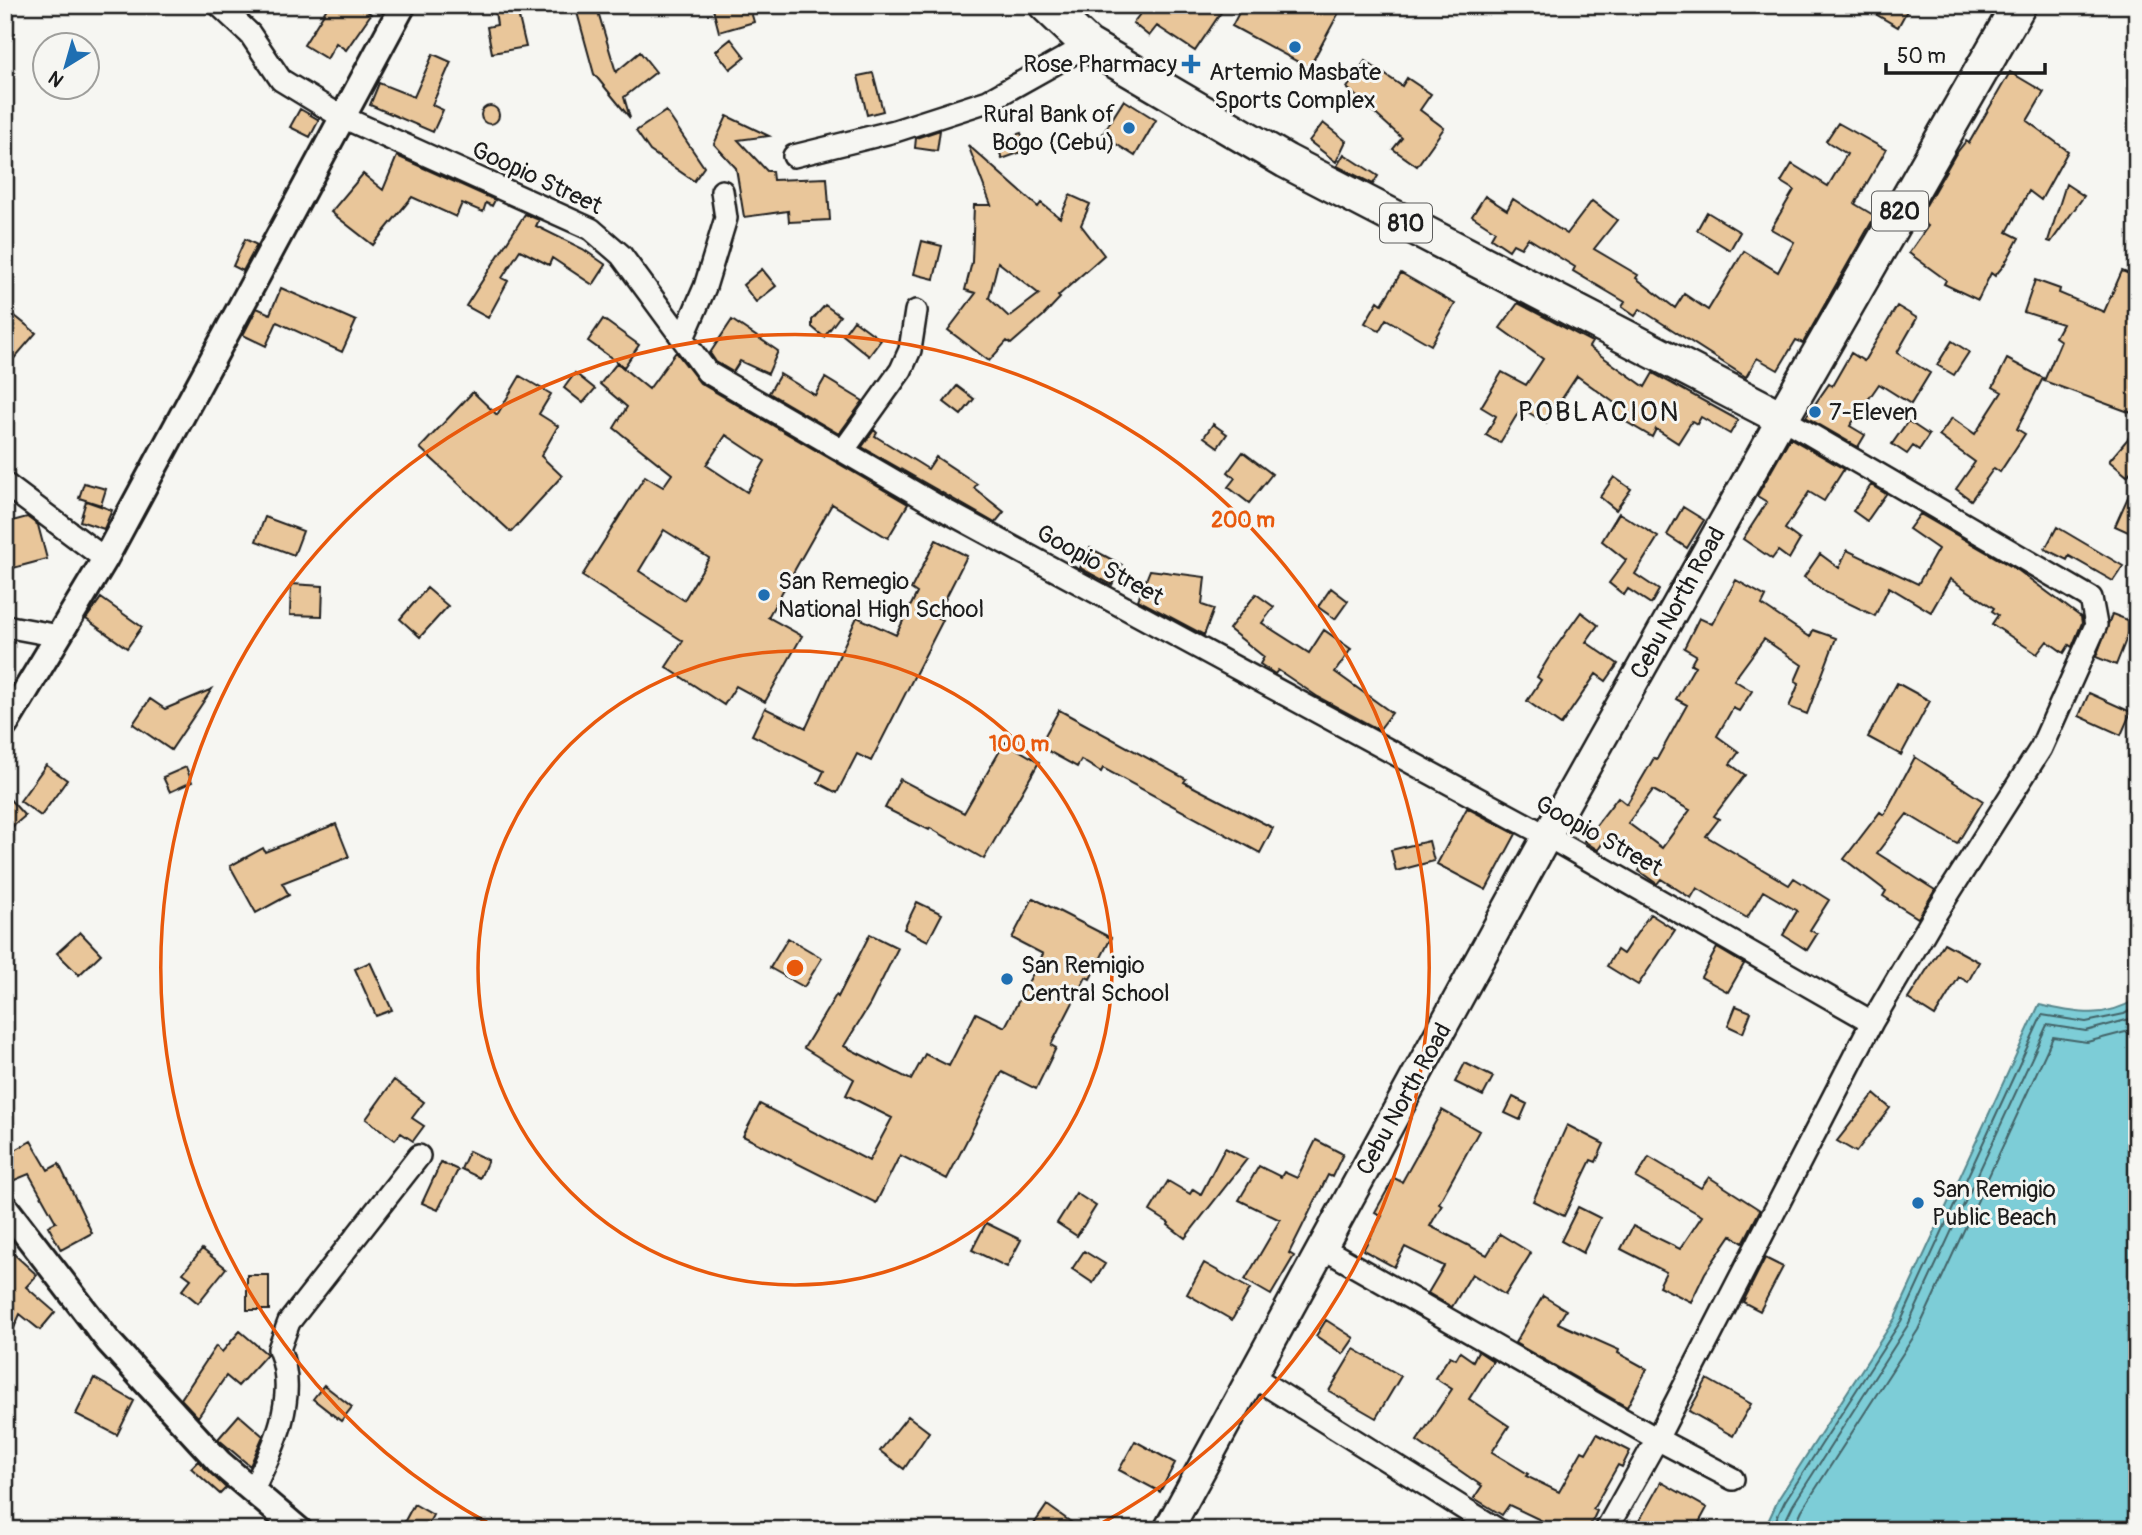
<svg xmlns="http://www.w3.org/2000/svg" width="2142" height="1535" font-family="Pangolin,sans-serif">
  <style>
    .water { fill: #7dcdd7; stroke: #56868c; stroke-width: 2 }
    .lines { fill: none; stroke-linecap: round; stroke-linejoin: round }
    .shore { stroke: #436367; stroke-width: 2 }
    .building { fill: #e9c69a; stroke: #1c1c1c; stroke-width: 2; fill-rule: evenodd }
    .minor-casing { stroke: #1c1c1c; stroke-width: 26 }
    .tertiary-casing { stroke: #1c1c1c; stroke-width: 30 }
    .secondary-casing { stroke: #1c1c1c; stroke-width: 33 }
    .trunk-casing { stroke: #1c1c1c; stroke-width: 38 }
    .minor { stroke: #f6f6f2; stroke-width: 21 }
    .tertiary { stroke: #f6f6f2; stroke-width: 24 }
    .secondary { stroke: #f6f6f2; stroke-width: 28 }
    .trunk { stroke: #f6f6f2; stroke-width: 33 }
    .ring { fill: none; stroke: #e8590c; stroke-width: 3.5 }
    .poi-dot { fill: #1f6fb2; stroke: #f6f6f2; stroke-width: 2.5 }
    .labels { text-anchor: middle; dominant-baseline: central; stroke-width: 6; stroke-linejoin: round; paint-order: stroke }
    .shield { fill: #f6f6f2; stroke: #5d5d5c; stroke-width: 2 }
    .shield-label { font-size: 23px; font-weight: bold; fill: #1c1c1c }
    .poi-label { font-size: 24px; fill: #1c1c1c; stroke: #f6f6f2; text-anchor: start }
    .street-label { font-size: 24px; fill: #1c1c1c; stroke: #f6f6f2 }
    .quarter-label { font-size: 28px; letter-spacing: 2px; fill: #1c1c1c; stroke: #f6f6f2 }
    .centre { fill: #e8590c; stroke: #f6f6f2; stroke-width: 3.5 }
    .ring-label { font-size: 21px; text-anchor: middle; font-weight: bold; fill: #e8590c; stroke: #f6f6f2; stroke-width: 6; stroke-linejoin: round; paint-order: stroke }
  </style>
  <rect width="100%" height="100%" fill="#f6f6f2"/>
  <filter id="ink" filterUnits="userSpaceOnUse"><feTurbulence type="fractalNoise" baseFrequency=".0143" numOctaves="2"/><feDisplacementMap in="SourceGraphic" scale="14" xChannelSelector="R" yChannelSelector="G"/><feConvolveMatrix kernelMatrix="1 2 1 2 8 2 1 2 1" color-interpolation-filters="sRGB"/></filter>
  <g filter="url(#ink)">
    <path class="water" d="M2137,999v531h-373l15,-32 116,-180 144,-313c38,8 62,15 98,-6z"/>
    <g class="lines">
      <path class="shore" d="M1771,1530l14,-29 116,-180 141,-306 44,7 38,-8 13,-7
        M1781,1530l12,-25 115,-180 139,-300 39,6 51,-14
        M1793,1530l9,-20 116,-180 135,-293 34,5 50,-13"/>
    </g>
    <path class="building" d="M329,5h30l12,9 -25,36 -10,-7 -9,16 -23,-14z
      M494,5h22l10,42 -34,6 -5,-26 10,-2z
      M575,5h21l20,67 24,-20 16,20 -32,25 6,21 -36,-44z
      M712,5h37l5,17 -35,10z
      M1147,5h79l-31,46 -38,-25 -8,10 -16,-13z
      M1243,5h100l-34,63 -77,-42z
      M1860,5h50l-12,22z
      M731,39l14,18 -15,12 -14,-18z
      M433,54l18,8 -19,43 11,5 -10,22 -63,-27 9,-22 35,14z
      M1365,61l37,25 5,-8 24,16 -11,16 24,18 -27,38 -24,-17 9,-11 -55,-50z
      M2010,72l34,20 -17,29 41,30 -27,49 -12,-9 -22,41 12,6 -15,27 -9,11 -4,-3 -13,27 -34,-16 2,-4 -37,-27 19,-27 -10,-7 37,-64 11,-14 3,2z
      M873,73l10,38 -16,4 -9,-39z
      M1124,100l32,20 -21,36 -33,-21z
      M481 115a9 9 0 1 1 18 0a9 9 0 1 1-18 0Z
      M300,109l19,11 -9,17 -20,-10z
      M666,111l38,56 -10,14 -44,-30 -14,-20z
      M727,116l42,20 -31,4 29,31h5l1,9 54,-2 3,42 -41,2 -1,-11 -44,6 -8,-49 -22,-24z
      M1323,123l23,18 -10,21 -27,-21z
      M1838,123l48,27 -31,54 20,12 -72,127 -7,-3 -18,30 -21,-12 -11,19 -106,-68 -5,7 -13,-9 3,-5 -52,-31 2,-4 -47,-29 -7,10 -8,-4 -4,6 -18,-12 4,-7 -23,-15 13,-20 22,14 6,-11 54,35 25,-33 25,19 -23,29 44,26 -2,3 39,30 9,-14 24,16 36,-59 34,21 16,-30 -23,-13 23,-39 -13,-8 11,-18 36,22 19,-32 -21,-13z
      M940,130l-3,21 -22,-3 1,-10z
      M1021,133l6,17 -25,9 -6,-18z
      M968,145l70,62 3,-4 19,15 10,-23 20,9 -9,21 23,30 -46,41 2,2 -17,18 -32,28 -4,-3 -18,20 -41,-31 28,-37 -11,-3 7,-28 2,-57h17zM998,262l41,32 -30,23 -20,-19z
      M1344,154l34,22 -5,8 -36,-18z
      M397,156l98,44 -3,6 -6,-3 -3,9 -21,-9 -6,14 -44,-20 -39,48 -42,-33 32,-38 20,16z
      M2066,184l18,12 -33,46 -3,-1z
      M1707,212l33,20 -10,18 -33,-20z
      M525,214l14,6 -3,6 47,23 23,16 -13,20 -41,-27 -3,7 -29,-15 -18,28 6,3 -20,37 -22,-12z
      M245,239l12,6 -14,26 -10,-5z
      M922,241l20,5 -8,33 -20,-5z
      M762,269l14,17 -20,16 -13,-17z
      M2122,271l15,6v138l-93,-34 17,-40 -6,-4 7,-13 -38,-12 11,-32 25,9 -1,4 45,19z
      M1401,273l54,31 -24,41 -45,-26 -7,12 -14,-8 13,-22 4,3z
      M281,288l75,33 -14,31 -65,-30 -11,24 -23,-11 14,-27 13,6z
      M1518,303l74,39 -3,5 56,40 8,-14 85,47 -8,14 -29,-17 -4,7 -5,-3 -14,22 -22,-14 -4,8 -41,-24 5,-9 -39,-28 -31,47 -25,-15 -21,35 -14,-8 10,-19 -15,-9 21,-35 24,13 17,-26 -43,-31z
      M825,305l15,11 -16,21 -12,-10v-7z
      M1897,306l20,12 -20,35 33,20 -19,31 -32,-20 -29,42 15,9 -7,12 -52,-30 23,-33 3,2 19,-33 13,8z
      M5,308l31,25 -31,36z
      M603,319l36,26 -15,22 -36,-26z
      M732,320l46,31 -10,23 -28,-13 -7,11 -17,-10 -6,-9z
      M854,320l27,20 -12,16 -26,-21z
      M1952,341l17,11 -15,23 -17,-10z
      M676,352l24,31 208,121 -20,34 -56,-34 -64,113 34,19 -37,66 -29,-16 -12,19 -58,-38 17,-26 -101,-65 63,-100 18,11 9,-13 -58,-46 13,-21 -27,-23 17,-21 32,26zM726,435l39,26 -18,31 -41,-27zM664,530l45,28 -25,42 -45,-29z
      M2007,359l36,19 -26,51 8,5 -25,38 -6,-4 -23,32 -15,-11 19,-27 -36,-26 13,-18 23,16 27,-42 -9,-5z
      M575,373l20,16 -12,14 -19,-15z
      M780,374l35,21 10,-17 38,23 -24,33 -70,-41z
      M520,376l31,18 -12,20 19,12 -17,30 21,20 -51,56 -91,-84 53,-56 24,23z
      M957,386l17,13 -13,16 -17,-13z
      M1908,421l21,14 -10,15 -6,-4 -6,8 -15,-10z
      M1213,424l14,10 -9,13 -14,-10z
      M2137,428v37l-10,11 -18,-15z
      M874,430l3,3 -2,3 53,33 8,-12 41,27 -3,4 30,24 -9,11 -133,-76z
      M1790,438l54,31 -20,32 -15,-9 -24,37 15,11 -11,19 -11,-8 -6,8 -29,-20 24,-37 -10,-6z
      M1243,452l29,22 -23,29 -21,-16 7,-9 -7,-6z
      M1614,477l17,12 -15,21 -16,-13z
      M2137,477v59l-22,-10z
      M84,483l22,6 -5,16 -22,-7z
      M1871,485l15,9 -19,27 -14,-10z
      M86,501l26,9 -8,19 -24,-8z
      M1683,507l21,13 -17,28 -20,-13z
      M1619,513l39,24 -23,37 24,16 -8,14 -23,-15 -4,6 -15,-12 17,-23 -24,-19z
      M1920,514l99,57 62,46 1,6 -10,24 -3,-2 -5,8 -17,-12 -10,13 -45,-30 6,-9 -6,-4 2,-3 -44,-29 -19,33 -42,-25 -14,29 -48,-23 -23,-16 16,-23 19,14 8,-18 71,34 20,-35 -29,-20z
      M27,517l11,8 9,34 -34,9 -8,-26v-19z
      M265,517l38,14 -9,24 -38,-14z
      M2057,527l66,39 -10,15 -44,-25 -2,4 -22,-11z
      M936,540l31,16 -31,61 7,3 -72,141 -14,-7 -20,39 -19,-10 6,-12 -72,-36 13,-27 41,20 51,-111 39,18 21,-42 -6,-4z
      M1090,548l32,17 -10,20 -32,-17z
      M1150,570l55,7 -3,28 12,4 -10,26 -66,-35z
      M1736,580l30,17 -4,8 48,32 3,-7 23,8 -29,76 -18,-7 10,-24 -4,-2 7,-16 -38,-26 -30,41 18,11 -13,20 -6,-3 -16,28 22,16 -9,12 15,11 -31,41 5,3 -13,17 83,49 5,-7 35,22 -19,30 7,4 -10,16 -24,-15 14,-24 -34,-20 -16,27 -50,-30 -6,10 -30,-19 -4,5 -18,-13 4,-6 -37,-27 -8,12 -14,-9 34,-44 9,7 27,-46 3,1 30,-54 -11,-6 19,-33 -4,-2 5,-9 -12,-7 15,-30 13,6zM1653,790l37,20 -28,38 -34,-25z
      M291,584l32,2 -1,30 -32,-1z
      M427,588l21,18 -28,31 -20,-18z
      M1331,588l17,13 -13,18 -17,-12z
      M1256,594l18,13 -12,16 47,30 15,-23 27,19 -16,23 57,41 -13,17 -61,-33 -40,-27 -3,4 -15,-10 4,-7 -35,-28z
      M101,598l41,29 -15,21 -41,-29z
      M1581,612l17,13 -12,17 32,22 -12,17 -10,-7 -35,51 -34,-24 14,-21 -4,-3 14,-23z
      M2112,614l21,8 -17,43 -20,-8z
      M1897,683l33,18 -29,54 -33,-18z
      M212,689l-41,61 -38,-26 17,-25 15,10z
      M2089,693l42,19 -10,23 -42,-19z
      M1059,710l127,69 -2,3 89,46 -13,25 -157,-85 -2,4 -20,-12 -4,7 -38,-21z
      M1005,742l34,20 -55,97 -54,-31 -1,2 -44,-22 15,-29 64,34z
      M1915,757l68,44 -26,43 -50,-30 -30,39 58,37 -17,28 -35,-22 3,-5 -42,-32 36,-47 4,3z
      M46,765l21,15 -26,36 -21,-15z
      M186,767l6,15 -22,10 -7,-15z
      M5,794l20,22 -20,17z
      M1467,808l49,26 -30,56 -49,-26z
      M336,824l13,33 -67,26 7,12 -33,18 -26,-47 33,-18 2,4z
      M1429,841l5,20 -38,10 -5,-21z
      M1033,898l78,40 -21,41 -4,-2 -35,68 5,3 -20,41 -34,-17 -55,107 -47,-24 -24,48 -133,-67 17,-32 109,57 23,-43 -46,-23 8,-16 -50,-31 32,-53 2,2 32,-63 28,14 -28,56 -26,42 67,34 14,-26 24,12 27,-53 29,14 38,-73 -31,-16z
      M917,902l25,12 -14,27 -24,-12z
      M1650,914l25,16 -37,55 -31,-19 10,-16 6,4z
      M80,932l21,22 -22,21 -22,-22z
      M788,938l34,20 -18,29 -34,-19z
      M1944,943l35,19 -11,20 -9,-5 -24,39 -27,-17z
      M1717,948l27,16 -16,28 -27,-15z
      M370,962l22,48 -16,6 -21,-47z
      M1736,1006l15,6 -8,21 -15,-7z
      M1465,1063l28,14 -10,19 -28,-14z
      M394,1080l30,22 -12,16 12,8 -11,15 -12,-8 -6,7 -29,-21z
      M1874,1094l16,14 -34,44 -19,-11z
      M1513,1097l14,7 -7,16 -15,-7z
      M1442,1110l37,21 -40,72 3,2 -12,21 57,29 13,-21 31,19 -26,42 -33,-21 -20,33 -24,-14 16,-27 -39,-19 -11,20 -31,-17 19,-34 -7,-4 19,-34 8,4z
      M1567,1125l37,19 -8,18 -5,-2 -27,56 -31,-15z
      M1316,1140l27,14 -11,23 -4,-2 -39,78 5,3 -23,39 -26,-15 35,-60 -41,-20 20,-34 22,11 3,-5 13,6z
      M31,1141l17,29 11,-6 33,69 -31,17 -13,-24 8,-4 -27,-48 -24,10v-28z
      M1225,1148l22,11 -62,79 -17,-13 1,-2 -19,-12 18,-30 22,13 3,-5 8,5z
      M469,1151l19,9 -8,18 -19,-9z
      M1649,1157l52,31 8,-11 51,33 -17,33 -12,-8 -26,38 -14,29 -32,-16 7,-14 -45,-23 12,-23 47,23 22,-33 -66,-38z
      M441,1162l17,8 -20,40 -16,-7z
      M1076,1193l20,13 -19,30 -20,-13z
      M1578,1207l22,11 -17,35 -22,-12z
      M986,1223l35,17 -14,27 -35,-17z
      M5,1246l32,29 -11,12 29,25 -15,18 -20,-16 -15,35z
      M202,1249l24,19 -28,35 -16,-13 9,-11 -8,-6z
      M1084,1251l21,13 -12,19 -21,-14z
      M1765,1258l18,9 -23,44 -17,-9z
      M1204,1263l46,26 -18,31 -45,-26z
      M247,1275h22v35h-22z
      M1543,1296l23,14 -8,13 61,27 -1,3 29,16 -20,38 -112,-64z
      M1326,1320l28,18 -11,16 -27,-18z
      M240,1331l27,23 -29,32 -12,-10 -28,41 -17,-18 35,-53 6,6z
      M1354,1349l47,27 -25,42 -47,-27z
      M1478,1351l15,10 -24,38 40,27 -17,26 36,22 -2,2 33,16 23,-41 4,2 11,-19 33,17 -8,16 -4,-2 -25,44 4,2 -9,19h-39l2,-5 -42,-20 -7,10 -28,-17 8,-12 -65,-45 35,-52 -17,-11 15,-22 6,3 4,-7 13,9z
      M94,1378l40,23 -17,34 -41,-21z
      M1707,1379l44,25 -18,32 -44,-25z
      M324,1385l28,22 -11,14 -28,-22z
      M239,1415l24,21 -13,30 -32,-27z
      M908,1416l21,16 -25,37 -24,-18z
      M1135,1441l40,22 -15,29 -41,-22z
      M198,1461l28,27 -6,6 -29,-26z
      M1661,1482l46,26 -12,22h-61z
      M414,1504l19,11 -8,15h-25z
      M1047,1505l35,25h-52z"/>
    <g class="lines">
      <g class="minor-casing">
        <path id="minor" d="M219,5l31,29 31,46 59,36 251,113 30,26 86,117 241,140 599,324 325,186
          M794,156l101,-25 93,-30 100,-56
          M683,338l22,-51 21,-69 -4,-27
          M843,451l58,-81 9,-20 6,-39
          M5,484l100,75
          M5,626l54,10
          M1323,1248l334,191 76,40
          M1252,1376l246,154
          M252,1491c22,-43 47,-94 27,-142l10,-27 130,-166
          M1606,1530l51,-91 215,-417 61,-104 108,-170 55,-123 -5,-27 -309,-180"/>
      </g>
      <g class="tertiary-casing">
        <path id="tertiary" d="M5,725l100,-166 298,-554
          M5,1207l104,135 111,121 79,67"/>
      </g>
      <g class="secondary-casing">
        <path id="secondary" d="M1168,1530l379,-694 235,-418"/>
      </g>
      <g class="trunk-casing">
        <path id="trunk" d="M1046,5l42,40 198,116 496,257 237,-413"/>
      </g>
      <use href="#minor" class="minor"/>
      <use href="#tertiary" class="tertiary"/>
      <use href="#secondary" class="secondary"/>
      <use href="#trunk" class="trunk"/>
    </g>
  </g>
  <g class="ring">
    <circle cx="795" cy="968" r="317"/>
    <path d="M497 1528A634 634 0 1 1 1093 1528"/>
  </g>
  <g class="poi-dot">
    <circle cx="1295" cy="47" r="7"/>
    <path d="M1187.5 53.5h7v7h7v7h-7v7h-7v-7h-7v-7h7z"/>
    <circle cx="1129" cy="128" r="7"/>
    <circle cx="1815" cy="412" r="7"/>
    <circle cx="764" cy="595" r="7"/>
    <circle cx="1007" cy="979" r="7"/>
    <circle cx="1918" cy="1203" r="7"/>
  </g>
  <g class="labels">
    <g class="shield">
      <rect x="1872" y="191.5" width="56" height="39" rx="5"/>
      <rect x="1380" y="203.5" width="52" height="39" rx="5"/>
    </g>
    <g class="shield-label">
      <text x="1900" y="211">820</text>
      <text x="1406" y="223">810</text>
    </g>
    <g class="poi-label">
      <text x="1177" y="64" text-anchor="end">Rose Pharmacy</text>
      <text x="1295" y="72" text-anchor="middle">Artemio Masbate<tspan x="1295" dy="28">Sports Complex</tspan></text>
      <text x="1115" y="114" text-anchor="end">Rural Bank of<tspan x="1115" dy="28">Bogo (Cebu)</tspan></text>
      <text x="1829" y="412">7-Eleven</text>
      <text x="778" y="581">San Remegio<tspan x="778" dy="28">National High School</tspan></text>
      <text x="1021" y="965">San Remigio<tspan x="1021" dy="28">Central School</tspan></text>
      <text x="1932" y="1189">San Remigio<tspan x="1932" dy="28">Public Beach</tspan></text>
    </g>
    <g class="street-label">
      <text transform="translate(537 178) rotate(25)">Goopio Street</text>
      <text transform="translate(1100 565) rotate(29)">Goopio Street</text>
      <text transform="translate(1678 603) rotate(-61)">Cebu North Road</text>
      <text transform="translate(1599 836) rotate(29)">Goopio Street</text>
      <text transform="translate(1404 1099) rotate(-61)">Cebu North Road</text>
    </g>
    <g class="quarter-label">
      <text x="1599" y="412">POBLACION</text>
    </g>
  </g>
  <circle cx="795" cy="968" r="10" class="centre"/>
  <g class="ring-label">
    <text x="1243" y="527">200 m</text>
    <text x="1019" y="751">100 m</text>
  </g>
  <rect width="2142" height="1535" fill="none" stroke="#f6f6f2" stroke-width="28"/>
  <rect x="14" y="14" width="2114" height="1507" fill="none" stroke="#1c1c1c" stroke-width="2.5" filter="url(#ink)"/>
  <g transform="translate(66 66) rotate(217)"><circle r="33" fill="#f6f6f2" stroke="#9f9f9c" stroke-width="2"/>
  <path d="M0-5L12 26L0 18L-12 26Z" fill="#1f6fb2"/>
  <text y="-10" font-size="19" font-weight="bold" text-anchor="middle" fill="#1c1c1c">N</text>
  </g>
  <path d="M1886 63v10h159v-10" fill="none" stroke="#1c1c1c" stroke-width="3.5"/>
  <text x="1897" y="63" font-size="21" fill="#1c1c1c" stroke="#f6f6f2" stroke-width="5" paint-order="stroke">50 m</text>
</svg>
